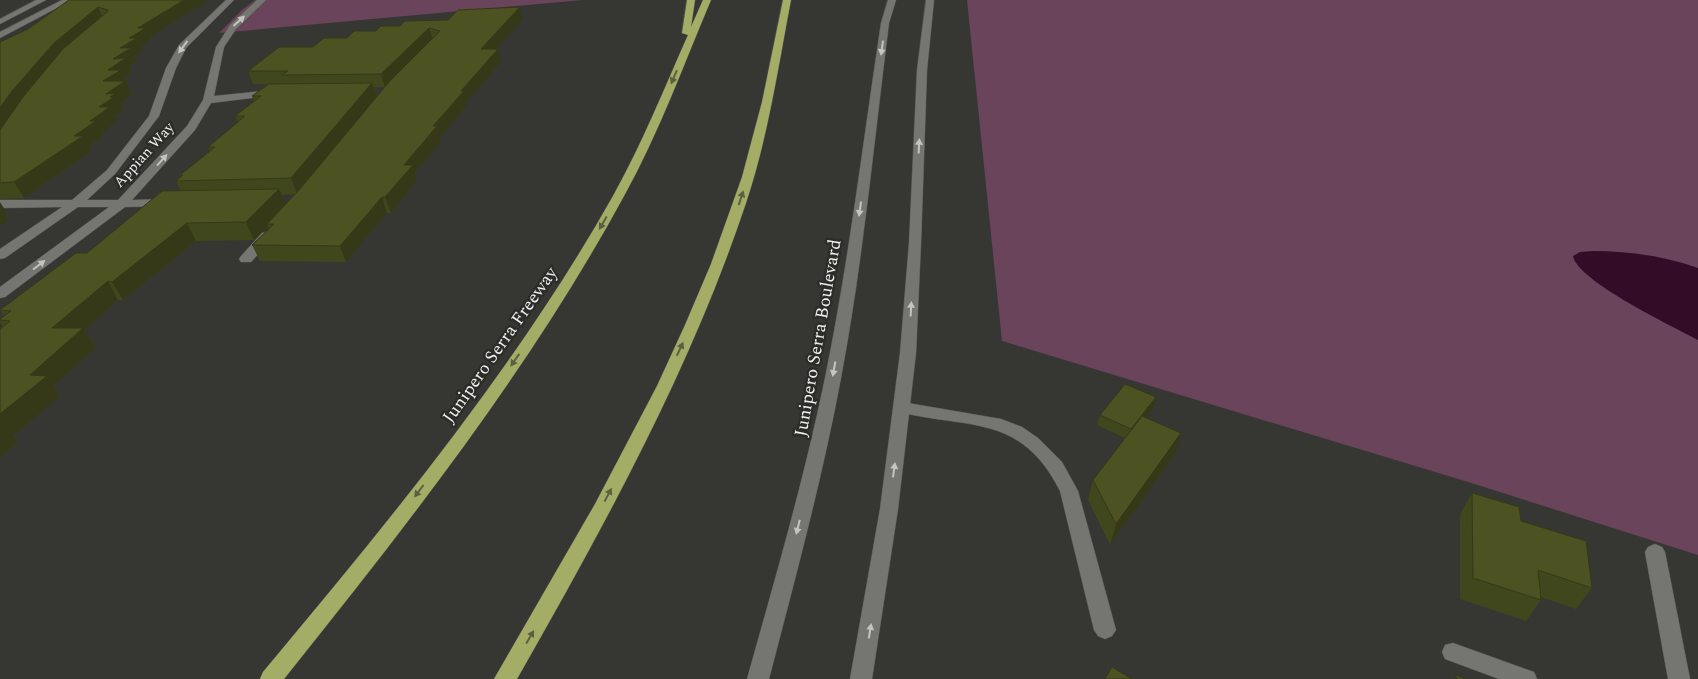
<svg xmlns="http://www.w3.org/2000/svg" width="1698" height="679" font-family="Spectral,serif">
  <style>
    .green { fill: #69445b }
    .water { fill: #330d27 }
    .lines { fill: none; stroke-linecap: round; stroke-linejoin: round }
    .lane-casing { stroke: #545551; stroke-width: 1 }
    .street-casing { stroke: #545551; stroke-width: 1 }
    .secondary-casing { stroke: #545551; stroke-width: 1 }
    .highway-casing { stroke: #545551; stroke-width: 1 }
    .lane { fill: #757672; fill-rule: evenodd }
    .street { fill: #757672; fill-rule: evenodd }
    .secondary { fill: #757672; fill-rule: evenodd }
    .highway { fill: #a3ad66; fill-rule: evenodd }
    .wall { fill: #41471c; fill-rule: evenodd }
    .shaded-wall { fill: #353917 }
    .building { fill: #4c5221; stroke: #353917 }
    .oneway { fill: #c4c4c1 }
    .oneway2 { fill: #5c6041 }
    .labels { text-anchor: middle; dominant-baseline: central; stroke-width: 5; stroke-linejoin: round; paint-order: stroke }
    .far-street-label { font-size: 15px; fill: #eeeeec; stroke: #2c2d29 }
    .street-label { font-size: 18px; fill: #eeeeec; stroke: #2c2d29 }
  </style>
  <rect width="100%" height="100%" fill="#363733"/>
  <path class="green" d="M255,0h328l-364,33 23,-23z
    M967,0h731v555l-233,-74 -463,-140z"/>
  <path class="water" d="M1593,251c35,0 71,5 105,17v72c-24,-13 -121,-59 -125,-84l7,-4z"/>
  <g class="lines">
    <g class="lane-casing">
      <path id="lane" d="M902,402l99,17 21,8 16,11 24,24 16,29 38,139 -4,6 -7,3 -7,-3 -4,-6 -34,-139c-40,-79 -92,-61 -164,-80l-2,-4 2,-4z"/>
    </g>
    <g class="street-casing">
      <path id="street" d="M36,0h10l-46,24v-5z
        M62,0h10l-72,38v-6z
        M226,0h8l-48,48 -10,20 -17,48 -44,58 -28,26h31l69,-74 16,-26 13,-53 14,-22 27,-25h9l-30,29 -12,18 -10,49 59,-6 3,1v4l-65,8 -16,27 -63,70 35,-1 4,1 2,3 -2,3 -46,1 -120,90 -5,1v-11l109,-80h-31l-73,51 -5,1v-10l62,-42 -62,1v-8h72l35,-30 42,-54 17,-48 13,-23z
        M267,232l6,4 -1,3 -21,23h-10l-2,-3 2,-3 21,-23z
        M1655,544l7,3 3,5 25,127h-22l-23,-127 3,-5z
        M1453,643l81,29 3,7h-38l-54,-20 -3,-7 3,-7z"/>
    </g>
    <g class="secondary-casing">
      <path id="secondary" d="M888,0h8l-7,23c-15,118 -26,238 -48,355 -19,102 -46,201 -72,301h-22c28,-100 57,-199 78,-301 24,-117 38,-236 56,-355z
        M926,0h8l-7,70 -6,173 -5,110 -18,156 -26,170h-22l30,-170 20,-156 9,-110 8,-173z"/>
    </g>
    <g class="highway-casing">
      <path id="highway" d="M687,0h8l-4,27 12,-27h8c-28,66 -52,133 -87,196 -94,173 -217,329 -340,483h-24l3,-7c126,-151 253,-304 350,-476 29,-52 51,-107 75,-161l-6,-2z
        M783,0h8c-13,68 -23,137 -45,203 -56,168 -142,323 -229,476h-23l101,-175 62,-118 28,-61 26,-61 31,-87 20,-75z"/>
    </g>
    <use href="#lane" class="lane"/>
    <use href="#street" class="street"/>
    <use href="#secondary" class="secondary"/>
    <use href="#highway" class="highway"/>
  </g>
  <path class="wall" d="M69,0h140l-59,37 1,3 -10,7 2,3 -8,6 2,5 -8,5 3,6 -8,5 4,6 -1,1 5,11 -12,8 3,5 -3,2 1,2 -7,4 3,5 -15,12 1,3 -14,10 2,5 -67,47 -24,1v-157l28,-13z
    M523,19l-28,30h3l3,13 -34,39 1,3 -28,33 1,4 -26,31 2,8 -26,33h-4l-41,49 -86,-1 -8,-16 17,-16 -1,-3 -14,14 -58,1 -73,59h-5l-34,30 11,18 -42,38 7,10 -47,40 5,6 -18,16 3,-131 -3,-5v-3l4,-3 -4,-6 181,-119 -5,-10 5,-4 -1,-2 30,-24 -2,-4 30,-25 -3,-6 19,-15 -2,-5 16,-12h-15l-5,-13 65,-24 34,-9 53,-12zM374,87h11l-8,10zM295,194l-9,10 -4,-9z
    M1156,397l-3,11 -8,10 30,36 -65,91 -22,-45 5,-20 32,-42 -28,-13 3,-10z
    M1472,493l49,28 71,67 -16,21 -35,-12v3l-15,21 -66,-22v-85z"/>
  <path class="shaded-wall" d="M184,0h25l-59,37 1,3 -10,7 2,3 -8,6 2,5 -8,5 3,6 -8,5 4,6 -1,1 5,11 -12,8 3,5 -3,2 1,2 -7,4 3,5 -15,12 1,3 -14,10 2,5 -67,47 -10,-16 60,-46 16,-15 9,-14 4,-26 5,-11 12,-22 18,-20z
    M98,7l6,13 -104,115v-27l12,-17 42,-48z
    M520,7l3,12 -39,43 -3,-13z
    M429,28l4,12 -48,47 -4,-13z
    M498,49l3,13 -34,39 1,3 -28,33 1,4 -26,31 2,8 -26,33 -6,-16 19,-32 57,-74z
    M372,83l5,14 -80,97 -6,-16z
    M279,189l8,17 -20,18 1,2 -14,14 -8,-18z
    M382,197l5,16 -41,49 -6,-16z
    M0,202l5,8 -2,1 5,9 -8,6z
    M187,223l9,18 -73,59 -11,-18z
    M108,281l10,19 -34,30 11,18 -42,38 7,10 -47,40 5,6 -18,16v-44l30,-39 22,-47z
    M1156,397l-3,11 -24,31 2,-10z
    M1181,433l-6,21 -65,91 6,-21z"/>
  <path class="building" d="M69,0h115l-46,28h8l-17,10h8l-17,10h11l-18,11 13,-1 -18,12h13l-18,11h22l-19,13 10,-1 -6,4h4l-15,10h11l-20,14h6l-22,15h9l-69,46 -14,1v-53l23,-33 40,-48 44,-37 1,-2 -10,-3 -44,36 -42,48 -12,17v-66l28,-13z
    M520,7l-39,42h17l-37,42h3l-31,35h4l-33,39h9l-28,32h-3l-42,49 -88,-1 22,-21h-7l33,-35 89,-107 51,-51 -11,-3 -48,46 -99,1 6,-4h-40l31,-24h34l11,-9h23l7,-7h22l5,-5h19l5,-5 43,-1 10,-10z
    M372,83l-81,95 -115,3 7,-6h-3l35,-28h-7l37,-31h-10l26,-20h-9l17,-12z
    M279,189l-33,33 -59,1 -75,59 -4,-1 -56,47h31l-53,47 17,1 -47,38v-85l10,-8 -10,-1v-1l11,-8 -11,-1 76,-57h11l75,-62z
    M1125,384l31,13 -25,32 -31,-14z
    M1142,416l39,17 -65,91 -23,-44z
    M1472,493l47,14 2,14 65,20 6,47 -54,-18 3,30 -68,-22z
    M1112,667l20,12h-27z
    M1456,675l10,4h-10z"/>
  <defs><path id="oneway-solid" d="M-6-.8H1V-3.2L6.5 0L1 3.2V.8H-6Z" transform="scale(1.25)"/></defs>
  <g class="oneway">
    <use href="#oneway-solid" transform="translate(239 21) rotate(-42)"/>
    <use href="#oneway-solid" transform="translate(183 47) rotate(126)"/>
    <use href="#oneway-solid" transform="translate(882 48) rotate(98)"/>
    <use href="#oneway-solid" transform="translate(919 146) rotate(-87)"/>
    <use href="#oneway-solid" transform="translate(162 160) rotate(-48)"/>
    <use href="#oneway-solid" transform="translate(860 209) rotate(98)"/>
    <use href="#oneway-solid" transform="translate(39 265) rotate(-37)"/>
    <use href="#oneway-solid" transform="translate(911 309) rotate(-87)"/>
    <use href="#oneway-solid" transform="translate(834 369) rotate(100)"/>
    <use href="#oneway-solid" transform="translate(894 470) rotate(-82)"/>
    <use href="#oneway-solid" transform="translate(798 527) rotate(104)"/>
    <use href="#oneway-solid" transform="translate(870 631) rotate(-81)"/>
  </g>
  <g class="oneway2">
    <use href="#oneway-solid" transform="translate(674 77) rotate(113)"/>
    <use href="#oneway-solid" transform="translate(741 198) rotate(-72)"/>
    <use href="#oneway-solid" transform="translate(603 223) rotate(120)"/>
    <use href="#oneway-solid" transform="translate(680 349) rotate(-65)"/>
    <use href="#oneway-solid" transform="translate(515 360) rotate(125)"/>
    <use href="#oneway-solid" transform="translate(419 491) rotate(127)"/>
    <use href="#oneway-solid" transform="translate(608 495) rotate(-62)"/>
    <use href="#oneway-solid" transform="translate(530 637) rotate(-60)"/>
  </g>
  <g class="labels">
    <g class="far-street-label">
      <text transform="translate(144 155) rotate(-48)">Appian Way</text>
    </g>
    <g class="street-label">
      <text transform="translate(818 338) rotate(-80)">Junipero Serra Boulevard</text>
      <text transform="translate(500 345) rotate(-55)">Junipero Serra Freeway</text>
    </g>
  </g>
</svg>
